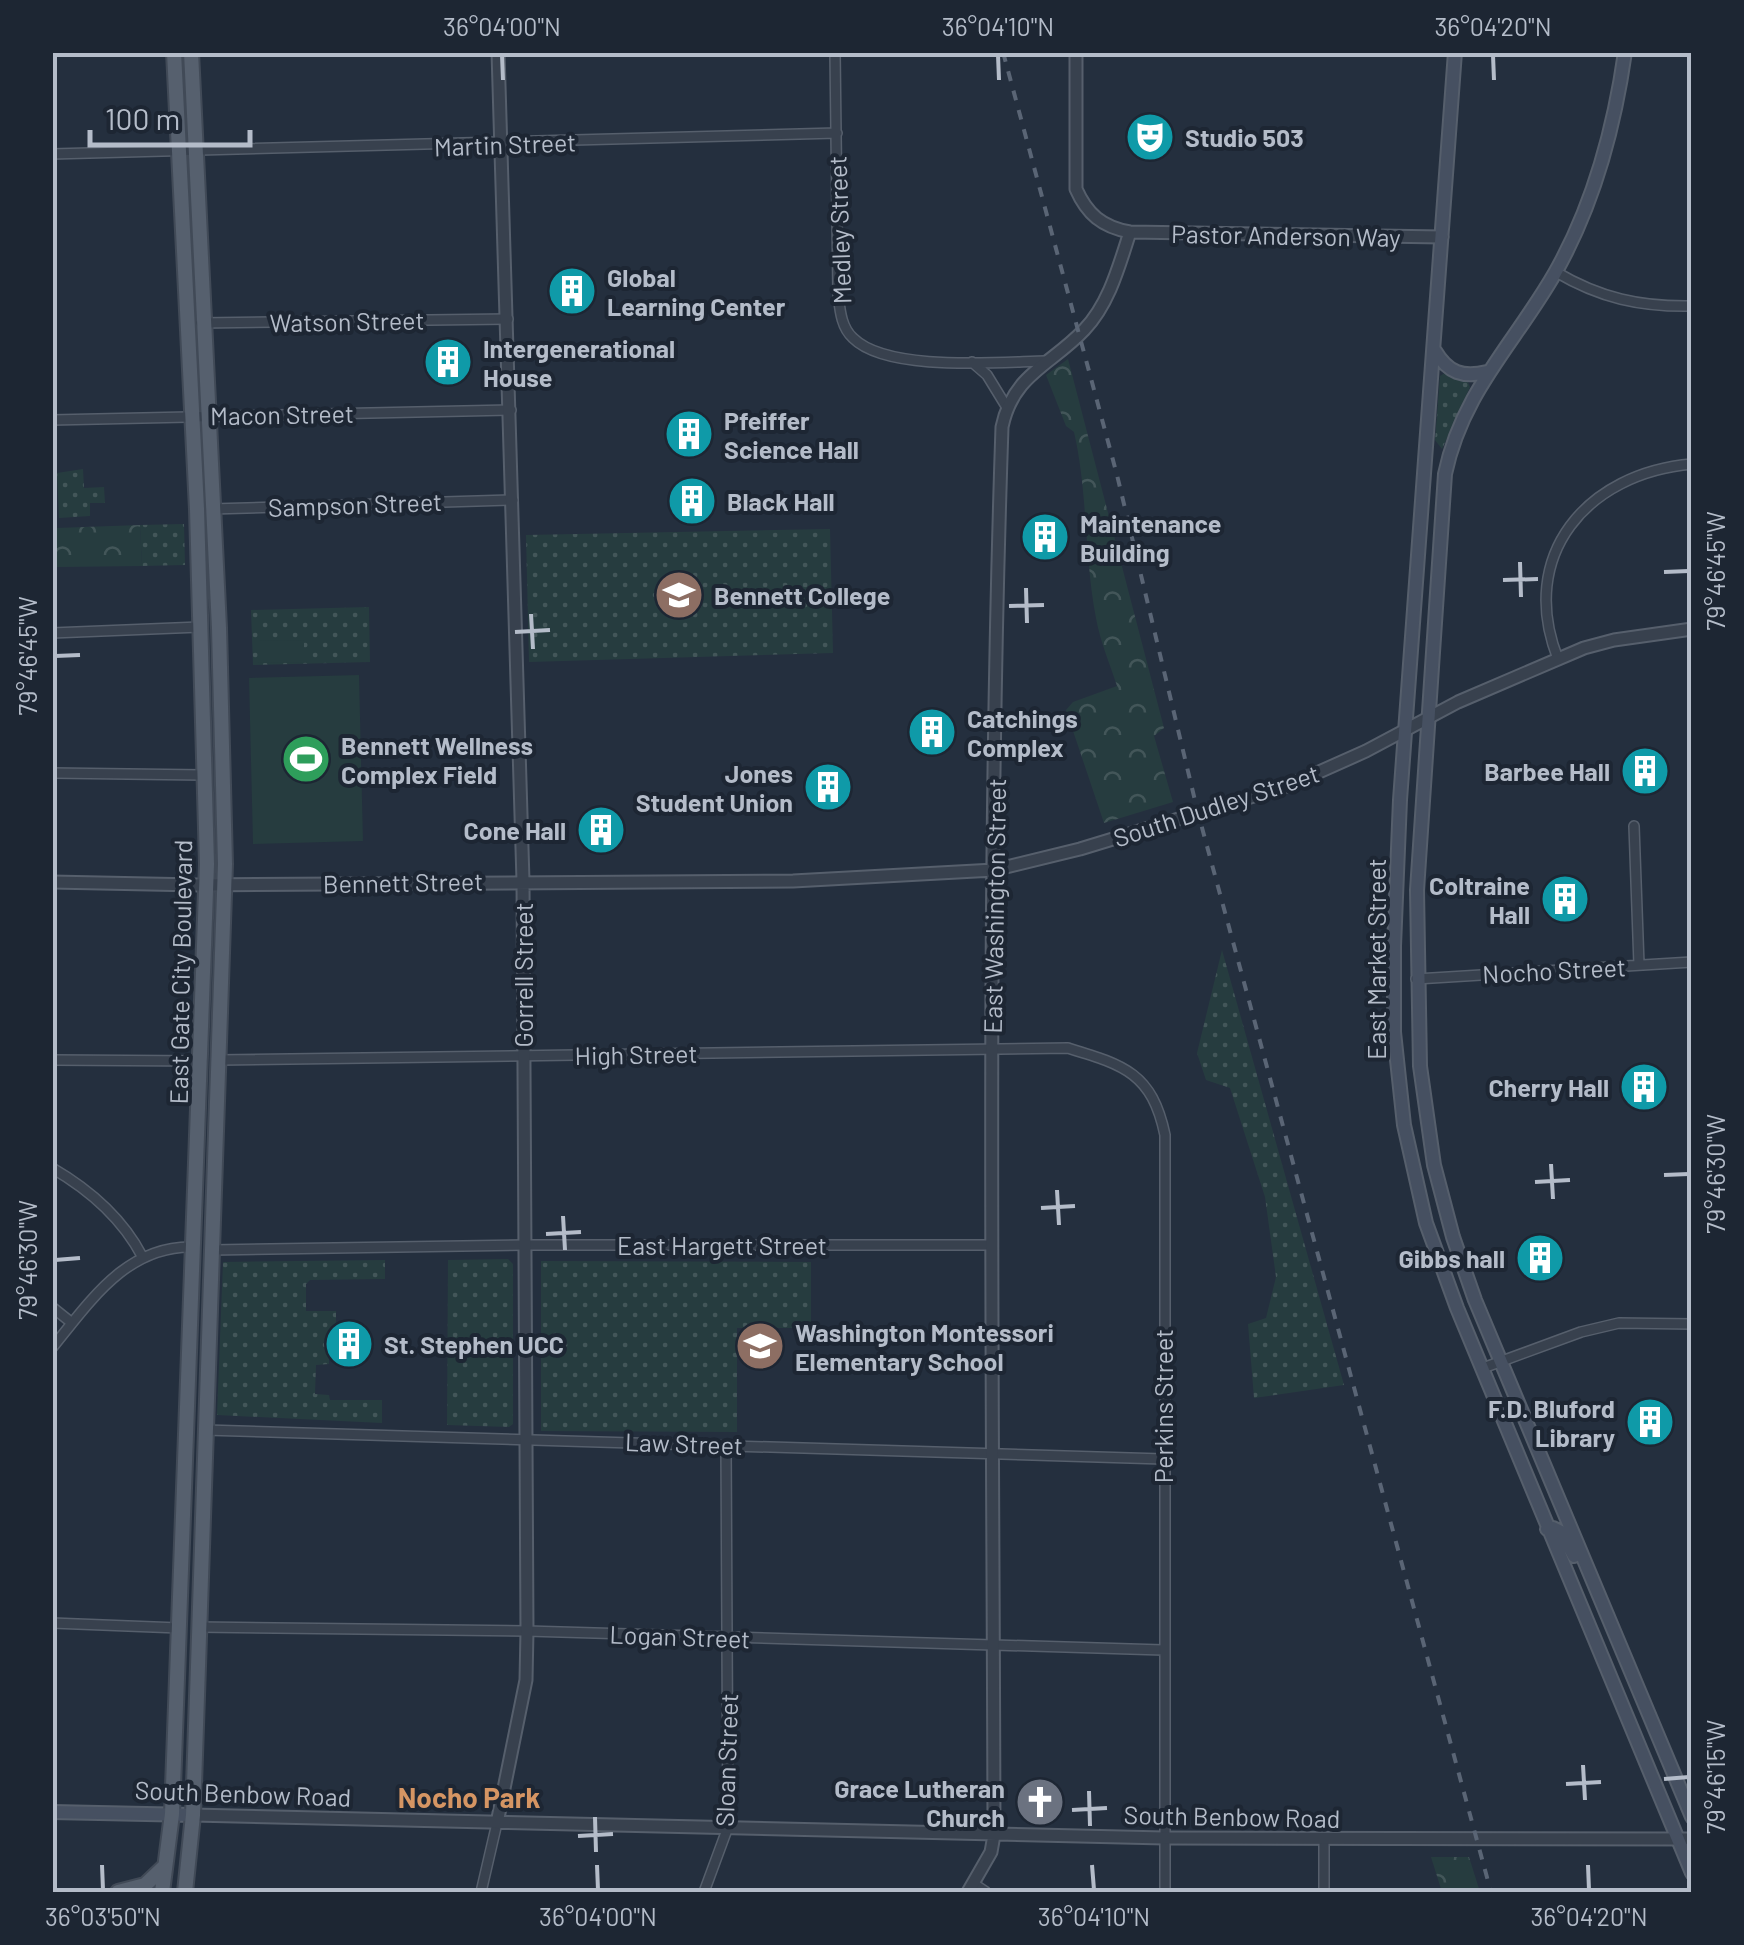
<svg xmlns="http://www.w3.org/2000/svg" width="1744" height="1945" font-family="Barlow,sans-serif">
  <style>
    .grass { fill: url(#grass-dots) }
    .forest { fill: url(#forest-crowns) }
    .pitch { fill: #263c3f }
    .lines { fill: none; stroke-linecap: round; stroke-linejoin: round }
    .minor-casing { stroke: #565f6c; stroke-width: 12 }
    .tertiary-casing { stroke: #565f6c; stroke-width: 15 }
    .secondary-casing { stroke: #565f6c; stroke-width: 16 }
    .primary-casing { stroke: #414a57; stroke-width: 18 }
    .minor { stroke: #38414e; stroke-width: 9 }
    .tertiary { stroke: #38414e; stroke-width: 11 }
    .secondary { stroke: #465061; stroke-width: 12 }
    .primary { stroke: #56606e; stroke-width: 14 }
    .rail { stroke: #5a6575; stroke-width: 4; stroke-dasharray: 10 10; stroke-linecap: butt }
    .ticks { fill: none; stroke: #b4bcc9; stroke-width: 4 }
    .labels { text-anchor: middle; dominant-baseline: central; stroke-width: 8; stroke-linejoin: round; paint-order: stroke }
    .poi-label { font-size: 25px; font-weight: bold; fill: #b4bcc9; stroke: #1d2633; text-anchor: start }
    .street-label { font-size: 25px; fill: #b4bcc9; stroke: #1d2633 }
    .neighbourhood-label { font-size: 28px; font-weight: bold; fill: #d59563; stroke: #1d2633 }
    .neatline { fill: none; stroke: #b4bcc9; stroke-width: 4 }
    .ticks-label { font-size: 25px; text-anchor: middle; fill: #b4bcc9 }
  </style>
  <defs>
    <pattern id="grass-dots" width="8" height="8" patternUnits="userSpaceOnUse" patternTransform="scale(2.5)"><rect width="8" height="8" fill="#263c3f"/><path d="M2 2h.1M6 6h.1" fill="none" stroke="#435659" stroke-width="1.8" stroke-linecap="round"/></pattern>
    <pattern id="forest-crowns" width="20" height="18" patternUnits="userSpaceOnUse" patternTransform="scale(2.5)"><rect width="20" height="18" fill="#263c3f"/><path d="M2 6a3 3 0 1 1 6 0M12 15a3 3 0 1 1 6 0" fill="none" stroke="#435659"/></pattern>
  </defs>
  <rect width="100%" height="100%" fill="#242f3e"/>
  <path class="grass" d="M1445,373l23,9 2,5 -28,62 -7,-9 5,-64z
    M83,469l1,19 20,-1 1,16h-15v13l-31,2 -2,-45z
    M184,524l1,41 -43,1 -2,-41z
    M830,529l3,124 -304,9 -3,-127z
    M369,607l1,55 -117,3 -2,-55z
    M1222,950l122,435 -90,13 -6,-74 18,-6 10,-41 -11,-80 -35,-109 -24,-8 -9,-27z
    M508,1259l5,5v160l-4,3 -62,-2 1,-165z
    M385,1260v19l-75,1 -4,4v27h30v29l-7,2v22l-13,1 -1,29 14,1 1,5h52v23l-165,-8 6,-153z
    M541,1261l270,1v66h-74v104l-196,-1z"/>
  <path class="forest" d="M1068,359l96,369 -10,8 19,66 -69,21 -38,-113 7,-8 44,-16c-7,-22 -17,-45 -21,-68 -12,-62 -8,-126 -22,-186l-8,-6 -20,-51z
    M140,525l2,41 -85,1v-39z
    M1431,1857h38l11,35h-38z"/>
  <path class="pitch" d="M304,640v22l-46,1v-22z
    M359,675l4,166 -110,3 -4,-166z"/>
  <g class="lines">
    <g class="minor-casing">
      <path id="minor" d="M835,52l3,242c2,16 3,33 15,44 34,34 145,24 193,23
        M52,154l785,-21
        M1556,272c44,26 84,35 136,34
        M201,323l307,-4
        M972,362l15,13 19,31
        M52,420l459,-10
        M211,509l302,-9
        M52,633l148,-6
        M1558,659c-41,-104 29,-186 134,-195
        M52,773l151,2
        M1634,826l5,139
        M1416,979l276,-17
        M52,1060l150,1
        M220,1060l848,-12c56,17 84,25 97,87v757
        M52,1168c38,22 70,50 90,88
        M213,1250l312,-5h466
        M52,1307l20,16
        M52,1348c39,-48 76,-104 143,-101
        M1483,1368l98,-36 38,-9 73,1
        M205,1430l958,29
        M52,1623l127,5
        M198,1627l329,4 636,19
        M974,1884l12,8
        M481,1892l16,-69
        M704,1892l24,-65 -2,-382
        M1324,1892v-52"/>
    </g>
    <g class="tertiary-casing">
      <path id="tertiary" d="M1076,52v137c11,25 26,38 54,43l312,5
        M52,882l145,3 596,-4 201,-11 86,-21 210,-64 76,-34 92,-49 126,-54 30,-8 78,-11
        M193,1815l971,23 528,1
        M497,1823l29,-143 1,-49 -4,-750 -25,-829
        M968,1892l23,-40 3,-17c-1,-469 -8,-939 8,-1408 11,-53 49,-62 82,-97 25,-26 35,-64 46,-98"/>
    </g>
    <g class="secondary-casing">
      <path id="secondary" d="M1455,52l-55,748 -6,146v86l10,93 22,98 31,85 235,565
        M1625,52c-11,78 -31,152 -70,221 -40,70 -93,119 -110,201l-28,416 3,176 14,99 19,72 22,63 217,517
        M1435,351c13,22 28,27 52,21
        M1547,1529l6,-1 8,4 13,24
        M52,1812l141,3"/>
    </g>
    <g class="primary-casing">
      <path id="primary" d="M118,1892l27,-7 20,-19
        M162,1892l10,-78 35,-950 -10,-355 -23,-457
        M185,1892l8,-77 32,-951 -6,-236 -28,-576"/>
    </g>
    <use href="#minor" class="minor"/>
    <use href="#tertiary" class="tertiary"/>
    <use href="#secondary" class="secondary"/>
    <use href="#primary" class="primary"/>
    <path class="rail" d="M1003,52l114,423 81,338 293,1079"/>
  </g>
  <path class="ticks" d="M502,55l1,25M998,55l1,25M1493,55l1,25M1520,562l1,35M1664,572l25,-1M1503,580l35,-1M1026,588l1,35M1009,606l35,-1M531,614l2,35M515,632l35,-2M55,656l25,-1M1551,1164l2,35M1664,1175l25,-1M1535,1182l35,-2M1057,1190l2,35M1041,1208l34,-2M563,1216l2,34M546,1234l35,-2M55,1260l25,-2M1583,1765l2,35M1664,1779l25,-2M1566,1784l35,-2M1089,1791l1,35M1072,1810l35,-2M595,1817l1,35M578,1836l35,-2M102,1865l1,25M597,1865l1,25M1092,1865l2,25M1588,1865l1,25"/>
  <defs>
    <g id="theatre-disc" transform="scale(2.5)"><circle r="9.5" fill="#0f9aa8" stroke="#1d2633"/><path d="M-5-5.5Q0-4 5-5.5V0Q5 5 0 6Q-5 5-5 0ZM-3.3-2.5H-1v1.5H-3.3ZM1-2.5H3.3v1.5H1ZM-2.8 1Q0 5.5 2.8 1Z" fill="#fff"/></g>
    <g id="building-disc" transform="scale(2.5)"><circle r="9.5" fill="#0f9aa8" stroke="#1d2633"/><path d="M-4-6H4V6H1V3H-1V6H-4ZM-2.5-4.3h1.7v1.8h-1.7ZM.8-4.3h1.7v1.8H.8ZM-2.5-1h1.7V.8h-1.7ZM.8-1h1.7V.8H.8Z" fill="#fff"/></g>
    <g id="university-disc" transform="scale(2.5)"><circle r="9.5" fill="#8d6e63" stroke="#1d2633"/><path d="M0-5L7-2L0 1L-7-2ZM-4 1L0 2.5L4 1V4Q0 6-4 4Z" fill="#fff"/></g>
    <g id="stadium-disc" transform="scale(2.5)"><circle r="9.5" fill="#2e9e5b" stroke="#1d2633"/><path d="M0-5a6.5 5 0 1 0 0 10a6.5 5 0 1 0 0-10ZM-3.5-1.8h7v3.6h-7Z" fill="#fff"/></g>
    <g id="school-disc" transform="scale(2.5)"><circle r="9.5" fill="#8d6e63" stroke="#1d2633"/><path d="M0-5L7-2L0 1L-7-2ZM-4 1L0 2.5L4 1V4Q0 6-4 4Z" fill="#fff"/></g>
    <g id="church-disc" transform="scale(2.5)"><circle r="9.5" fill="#6b7280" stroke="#1d2633"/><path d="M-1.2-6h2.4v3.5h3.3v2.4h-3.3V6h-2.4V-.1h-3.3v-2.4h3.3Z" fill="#fff"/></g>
  </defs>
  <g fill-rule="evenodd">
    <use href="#theatre-disc" x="1150" y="137"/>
    <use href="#building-disc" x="572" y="291"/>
    <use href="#building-disc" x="448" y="362"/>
    <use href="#building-disc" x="689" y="434"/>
    <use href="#building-disc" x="692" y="501"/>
    <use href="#building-disc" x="1045" y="537"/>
    <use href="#university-disc" x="679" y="595"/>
    <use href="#building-disc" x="932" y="732"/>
    <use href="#stadium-disc" x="306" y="759"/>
    <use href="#building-disc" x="1645" y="771"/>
    <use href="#building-disc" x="828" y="787"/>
    <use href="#building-disc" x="601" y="830"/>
    <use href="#building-disc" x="1565" y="899"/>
    <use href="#building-disc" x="1644" y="1087"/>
    <use href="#building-disc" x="1540" y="1258"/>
    <use href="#building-disc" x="349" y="1344"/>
    <use href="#school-disc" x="760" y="1346"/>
    <use href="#building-disc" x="1650" y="1422"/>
    <use href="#church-disc" x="1040" y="1802"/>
  </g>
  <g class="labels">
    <g class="poi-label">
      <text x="1185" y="137">Studio 503</text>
      <text x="607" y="277">Global<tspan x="607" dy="29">Learning Center</tspan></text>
      <text x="483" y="348">Intergenerational<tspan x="483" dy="29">House</tspan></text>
      <text x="724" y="420">Pfeiffer<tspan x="724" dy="29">Science Hall</tspan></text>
      <text x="727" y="501">Black Hall</text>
      <text x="1080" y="523">Maintenance<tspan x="1080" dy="29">Building</tspan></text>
      <text x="714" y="595">Bennett College</text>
      <text x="967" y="718">Catchings<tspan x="967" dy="29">Complex</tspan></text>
      <text x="341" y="745">Bennett Wellness<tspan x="341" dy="29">Complex Field</tspan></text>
      <text x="1610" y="771" text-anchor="end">Barbee Hall</text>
      <text x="793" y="773" text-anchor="end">Jones<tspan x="793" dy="29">Student Union</tspan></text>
      <text x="566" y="830" text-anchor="end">Cone Hall</text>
      <text x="1530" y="885" text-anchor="end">Coltraine<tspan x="1530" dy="29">Hall</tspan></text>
      <text x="1609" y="1087" text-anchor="end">Cherry Hall</text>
      <text x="1505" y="1258" text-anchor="end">Gibbs hall</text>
      <text x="795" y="1332">Washington Montessori<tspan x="795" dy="29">Elementary School</tspan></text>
      <text x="384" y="1344">St. Stephen UCC</text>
      <text x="1615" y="1408" text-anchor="end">F.D. Bluford<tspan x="1615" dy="29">Library</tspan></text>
      <text x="1005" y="1788" text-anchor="end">Grace Lutheran<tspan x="1005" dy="29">Church</tspan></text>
    </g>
    <g class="street-label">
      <text transform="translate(505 144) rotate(-2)">Martin Street</text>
      <text transform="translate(839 230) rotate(-92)">Medley Street</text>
      <text transform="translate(1286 235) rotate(1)">Pastor Anderson Way</text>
      <text transform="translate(347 321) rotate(-1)">Watson Street</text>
      <text transform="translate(282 414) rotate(-1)">Macon Street</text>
      <text transform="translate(355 504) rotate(-2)">Sampson Street</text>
      <text transform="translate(1216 805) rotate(-18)">South Dudley Street</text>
      <text transform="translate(403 882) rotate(-1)">Bennett Street</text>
      <text transform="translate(994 906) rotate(-89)">East Washington Street</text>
      <text transform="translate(1376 959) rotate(-90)">East Market Street</text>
      <text transform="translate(1554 970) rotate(-3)">Nocho Street</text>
      <text transform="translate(180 972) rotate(-89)">East Gate City Boulevard</text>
      <text transform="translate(523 975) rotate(-90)">Gorrell Street</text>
      <text transform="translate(636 1054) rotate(-1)">High Street</text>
      <text x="722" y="1245">East Hargett Street</text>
      <text transform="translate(1163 1406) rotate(-90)">Perkins Street</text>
      <text transform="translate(684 1443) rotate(2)">Law Street</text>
      <text transform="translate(680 1636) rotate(2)">Logan Street</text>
      <text transform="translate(726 1760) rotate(-88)">Sloan Street</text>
      <text transform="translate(243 1793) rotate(2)">South Benbow Road</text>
      <text transform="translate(1232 1816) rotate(1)">South Benbow Road</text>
    </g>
    <g class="neighbourhood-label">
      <text x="469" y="1797">Nocho Park</text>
    </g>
  </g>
  <rect width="1744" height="1945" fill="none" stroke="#1d2633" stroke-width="110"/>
  <path d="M90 130v15h160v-15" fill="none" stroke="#b4bcc9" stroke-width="5"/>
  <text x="105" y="130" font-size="30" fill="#b4bcc9" stroke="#1d2633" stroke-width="8" paint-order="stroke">100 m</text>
  <rect x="55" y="55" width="1634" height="1835" class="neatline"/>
  <g class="ticks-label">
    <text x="502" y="36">36°04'00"N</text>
    <text x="998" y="36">36°04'10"N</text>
    <text x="1493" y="36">36°04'20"N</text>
    <text transform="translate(1716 571) rotate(-90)" y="9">79°46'45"W</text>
    <text transform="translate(28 656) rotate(-90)" y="9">79°46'45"W</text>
    <text transform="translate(1716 1174) rotate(-90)" y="9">79°46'30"W</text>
    <text transform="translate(28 1260) rotate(-90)" y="9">79°46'30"W</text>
    <text transform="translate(1716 1777) rotate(-90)" y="9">79°46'15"W</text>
    <text x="103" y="1926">36°03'50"N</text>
    <text x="598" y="1926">36°04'00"N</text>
    <text x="1094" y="1926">36°04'10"N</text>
    <text x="1589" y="1926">36°04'20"N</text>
  </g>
</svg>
